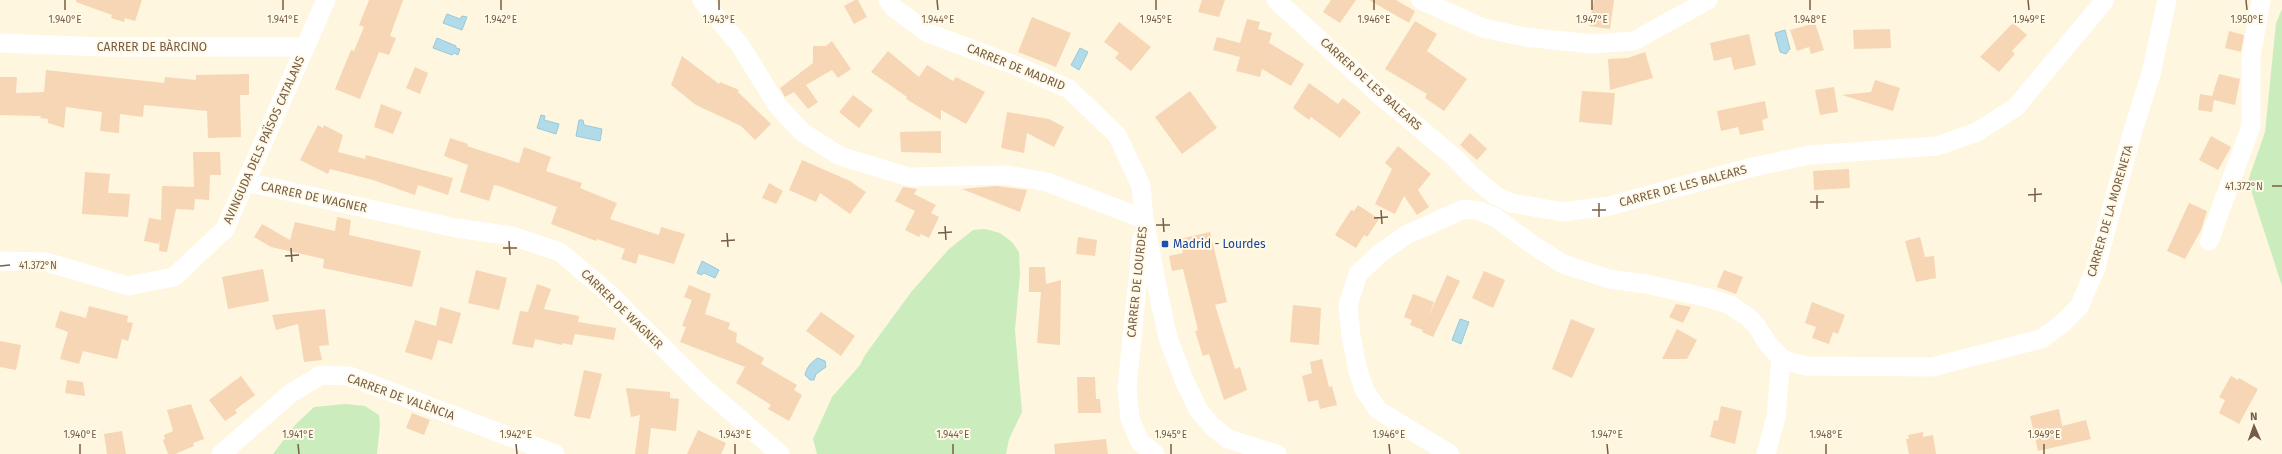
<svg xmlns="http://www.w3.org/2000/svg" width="2282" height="454" font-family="'Fira Sans',sans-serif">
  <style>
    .green { fill: #cbedbd }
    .water { fill: #b2dbe9; stroke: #98c9dc }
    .building { fill: #f6d6b4 }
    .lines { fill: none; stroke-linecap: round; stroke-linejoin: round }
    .minor { stroke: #fff; stroke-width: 19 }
    .ticks { fill: none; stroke: #775d45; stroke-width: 1.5 }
    .transit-dot { fill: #1a4fb4; stroke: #fff9e8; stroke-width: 1.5 }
    .labels { text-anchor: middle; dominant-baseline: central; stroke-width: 4; stroke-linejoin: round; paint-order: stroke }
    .street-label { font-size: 12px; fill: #775d45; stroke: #fff9e8 }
    .transit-label { font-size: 12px; fill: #164399; stroke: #fff9e8; text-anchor: start }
    .ticks-label { font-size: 10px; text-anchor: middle; fill: #775d45; stroke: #fff9e8; stroke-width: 4; stroke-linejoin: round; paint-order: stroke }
  </style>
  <rect width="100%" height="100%" fill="#fef6df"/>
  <path class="green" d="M2282,9v277l-34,-105 17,-49 11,-109z
    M985,229l15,4 12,9 7,10 1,22 -5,56 7,82 -13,27 -3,15h-189l-4,-15 19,-42 28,-32 5,-10 47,-64 37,-42 24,-19z
    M345,404l20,2 14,9 1,10 -3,29h-104l22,-29 19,-18z"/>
  <path class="water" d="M447,14l13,5 2,-3 5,1 -5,13 -19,-7z
    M1785,30l5,19 -4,5 -6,-2 -5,-19z
    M437,38l19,8v2l4,1 -2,6 -4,-2 -2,2 -19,-7z
    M1080,48l8,4 -9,18 -8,-5z
    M541,115l4,1 -1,4 15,4 -3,10 -19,-6z
    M579,120h4l1,5 18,4 -2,12 -24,-5z
    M702,261l17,9 -4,8 -11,-5 -3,2 -4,-2z
    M1460,319l9,3 -8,22 -9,-4z
    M818,358l7,3 1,6 -10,7 -2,6h-4l-5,-5c1,-7 7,-14 13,-17z"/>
  <path class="building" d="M76,0h66l-7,21 -10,-3 -1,4 -13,-4 1,-3 -36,-13z
    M369,0h34l-13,36 6,2 -7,17 -10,-3 -19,47 -25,-10 16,-39 3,1 10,-24 -5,-2z
    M855,0h3l9,17 -13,7 -10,-18z
    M1202,0h23l-6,17 -21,-5z
    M1331,0h25l-16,23 -17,-11z
    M1369,0h27l19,11 -6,12z
    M1594,0h20l-4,29 -21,-3z
    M1032,17l39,16 -15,34 -38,-15z
    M1247,19l13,3 -2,7 14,4 -3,10 35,21 -13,22 -29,-17 -2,8 -24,-6 4,-14 -27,-7 4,-13 23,6z
    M1415,21l22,13 -10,17 40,28 -23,32 -19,-13 2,-4 -42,-25z
    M1119,22l32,25 -20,24 -16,-13 4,-5 -15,-11z
    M1815,23l9,27 -13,4 -2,-7 -12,4 -7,-21z
    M2013,23l14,12 -15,16 3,3 -16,18 -19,-15z
    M1890,29l1,19 -37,1 -1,-19z
    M2229,31l15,4 -3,17 -16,-4z
    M1749,34l7,31 -22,5 -3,-13 -17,4 -4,-18z
    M832,41l19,28 -13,9 -6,-8 -26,15 12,17 -10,7 -14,-17 -9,5 -5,-9 33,-25v-17h13z
    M888,51l31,26 8,-12 26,16 3,-4 29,15 -19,32 -25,-14v10l-35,-21 1,-2 -36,-25z
    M1645,52l8,26 -43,12 -2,-31 20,-1z
    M682,56l37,28 1,-2 19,8 -1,2 33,32 -16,16 -14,-14 -45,-21 -25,-20z
    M415,67l13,6 -8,21 -14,-6z
    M46,70l118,13 1,-6 31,3v-5l53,-1v21h-9l1,42 -33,1 -1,-27 -63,-6 -1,12 -23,-3 -1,19 -19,-2 2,-19 -36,-5 -2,21 -16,-5v-4l-8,-1 1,-2 -41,-1v-38h17l-1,16 28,-1z
    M2219,74l21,5 -5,26 -21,-5 -2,12 -14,-2 2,-16 12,2z
    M1875,80l25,8 -7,23 -51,-16 29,-3z
    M1309,83l29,21 5,-6 18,14 -21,26 -29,-21 -2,3 -16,-12z
    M1834,87l4,25 -18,3 -5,-25z
    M1190,91l27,37 -35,26 -27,-37z
    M1582,91l33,2 -3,32 -33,-3z
    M853,95l20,15 -14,18 -20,-16z
    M1765,101l3,17 -6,2 2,10 -24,5 -2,-8 -17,4 -4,-20z
    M381,104l21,8 -9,22 -19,-7z
    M1007,112l42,7 15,8 -10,20 -27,-14 -3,20 -23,-5z
    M318,125l5,3 1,-3 19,10 -5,17 27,7 1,-4 87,23 -5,17 -30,-10 -3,10 -42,-15 -43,-11 -2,5 -28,-14z
    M941,131v22l-40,-1 -1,-20z
    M1470,133l17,16 -10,11 -17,-15z
    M2211,136l20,11 -13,23 -19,-10z
    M450,138l18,6 -1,2 52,17 5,-16 27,10 -5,14 36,12 -2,5 37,15 -7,16 49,16 2,-8 24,7 -11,30 -35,-10 -3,10 -15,-5 4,-10 -28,-10 -1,2 -45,-17 6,-17 -58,-21 -5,-1 -5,16 -29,-9 8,-27 -24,-9z
    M1398,146l33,28 -13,16 11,17 -12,8 -13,-19 -9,18 -20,-10 17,-35 -7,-6z
    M193,152h27l1,23h-11l-1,25 -14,-1 -1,11 -18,-1 -9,43 -8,-1 1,-12 -1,5 -15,-3 5,-23 12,2 1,-34 32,1z
    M802,160l48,21 16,11 -16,22 -30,-21 -4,9 -27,-12z
    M1849,169l1,19 -36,2 -1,-19z
    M85,172l25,2 -2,19 22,1 -2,23 -46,-3z
    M769,183l14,8 -7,13 -14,-6z
    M996,186l31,4 -7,22 -58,-23z
    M903,187l14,2 -3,5 22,11 -5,8 8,4 -10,21 -8,-4 -2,3 -14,-7 10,-19 -20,-10z
    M2189,203l18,8 -6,19 -16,29 -18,-8z
    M1358,205l21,14 -12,18 -3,-2 -8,13 -21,-13 16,-25 3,1z
    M337,217l14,3 -2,15 72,16 -9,36 -89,-19 1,-9 -53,-12 -17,-10 8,-13 28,16 5,-18 40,9z
    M1210,232l17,70 -12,3 20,64 5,-2 7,23 -23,10 -15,-46 -6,2 -8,-25 3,-1 -15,-61 -11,2 -3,-15 14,-3 -3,-14z
    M1078,237l19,3 -2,16 -19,-2z
    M1920,237l5,20 9,-1 2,22 -20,4 -11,-41z
    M1029,267h16l1,17 15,-4 -1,65 -23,-2 4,-51h-12z
    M263,269l6,32 -41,8 -6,-32z
    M476,270l31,8 -8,32 -31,-7z
    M1724,270l19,7 -7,17 -19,-7z
    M1484,271l21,9 -12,28 -21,-10z
    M1447,275l13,6 -27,56 -11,-5 1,-2 -13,-5 2,-5 -8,-3 9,-23 21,8 -6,16z
    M537,284l14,5 -7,20 35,7 -1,6 38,6 -2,12 -39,-6 -3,11 -10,-2v2l-27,-6 -2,9 -21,-4 8,-33 8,1z
    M689,285l22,9 -6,20 25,9 -2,6 9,4 -1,9 28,16 -3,6 36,21 -3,5 8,5 -13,26 -21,-12 3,-4 -35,-22 9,-16 -65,-25 6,-15 -4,-1 10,-26 -8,-3z
    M1812,302l33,13 -7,19 -5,-2 -4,12 -17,-6 4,-11 -11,-4z
    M1676,304l15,3 -8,16 -14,-6z
    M1293,305l28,3 -2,37 -29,-3z
    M89,306l39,10 -1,6 6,1 -5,18 -6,-2 -5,20 -34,-8 -4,13 -19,-5 8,-27 -13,-5 5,-16 26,7z
    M440,307l21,6 -9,31 -14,-4 -6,20 -27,-8 10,-32 21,6z
    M325,309l4,36 -10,1 3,14 -18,2 -6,-38 -22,6 -4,-15z
    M821,312l34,24 -14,20 -35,-25z
    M1571,319l24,10 -23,49 -20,-9z
    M1677,329l20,11 -10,19h-25z
    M0,341l21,4 -5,25 -16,-3z
    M1322,359l7,28 3,-1 5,19 -17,4 -2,-9 -10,2 -6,-26 10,-3 -2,-11z
    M584,370l18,4 -12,45 -16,-3z
    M241,376l14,19 -20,15 2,3 -12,8 -16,-21z
    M2231,376l7,4 1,-2 19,11 -19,35 -20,-11 6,-13 -6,-3z
    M1077,377h18l1,22h4l1,14h-23z
    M67,380l16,2 2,14 -20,-3z
    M626,388l44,4v6l9,1 -3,32 -25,-3 -3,26h-13l5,-39 -9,2z
    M191,404l13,35 -11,4 1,3 -19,8h-7l-5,-14 2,-1 -1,-4 9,-4 -6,-21z
    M1721,406l21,5 -7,33 -25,-7 4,-17 4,1z
    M2059,409l3,17 24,-6 5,19 -53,12 -8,-35z
    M412,413l18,7 -6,15 -18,-7z
    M698,430l28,13 -5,11h-34z
    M122,431l4,23h-19l-3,-20z
    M1923,432v5l10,-2 3,19h-27l-3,-15h3l-1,-4z
    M1106,439l2,15h-53l-1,-10z"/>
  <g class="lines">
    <path class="minor" d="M702,0l38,45 37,60 25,27 38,24 69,21 97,-2 41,7 97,37
      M888,0l5,7 35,26 89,33 52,23 48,46 24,51 3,33 17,87 7,32 17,44 14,29 14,16 15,12 49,15
      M1276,0l105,96 73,61 18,19 24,20 15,7 52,9 46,-6 140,-38 60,-13 128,-9 40,-14 39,-25 89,-107
      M1421,0l62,28 42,9 67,7 42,-3 74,-41
      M0,43l105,4h200
      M246,182l210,46 56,8 48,16 46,39 97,96 77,67
      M1142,238l-15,150 3,31 10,23 15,12
      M2209,241l42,-115v-70l10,-56
      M0,261l46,1 82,24 46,-9 51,-48 101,-229
      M221,454l70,-61 30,-18 28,1 206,78
      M1450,454l-72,-44 -13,-19 -7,-20 -7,-35 -3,-31 10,-31 21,-20 27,-19 58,-26 16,2 16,7 37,27 30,19 46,15 37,5 63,14 21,7 18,12 8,8 12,19 13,14 9,4 16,4 126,1 109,-28 21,-15 17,-17 16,-37 39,-143 17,-53 16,-74
      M1766,454l10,-37 5,-59"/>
  </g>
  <path class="ticks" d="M65,0v10M283,0v10M501,0v10M719,0v10M937,0l1,10M1156,0v10M1374,0v10M1592,0v10M1810,0v10M2028,0l1,10M2246,0l1,10M2272,186h10M2035,188v14M1817,195v14M2028,195l14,-1M1810,202h14M1599,203v14M1381,210l1,14M1592,210h14M1163,218l1,14M1374,218l14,-1M1156,225h14M945,226l1,14M727,233l1,14M938,233l14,-1M509,241l1,14M721,241l14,-1M291,248l1,14M503,248h14M285,256l14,-1M0,266l10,-1M80,444v10M298,444l1,10M516,444l1,10M735,444v10M953,444v10M1171,444v10M1389,444l1,10M1607,444l1,10M1826,444v10M2044,444v10"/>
  <rect class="transit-dot" x="1161" y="240" width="8" height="8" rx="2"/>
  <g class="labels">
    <g class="street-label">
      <text x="152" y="47">CARRER DE BÀRCINO</text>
      <text transform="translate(1016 67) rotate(22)">CARRER DE MADRID</text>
      <text transform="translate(1371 84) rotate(42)">CARRER DE LES BALEARS</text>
      <text transform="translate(264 140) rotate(-66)">AVINGUDA DELS PAÏSOS CATALANS</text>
      <text transform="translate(1683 186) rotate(-15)">CARRER DE LES BALEARS</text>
      <text transform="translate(314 197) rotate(12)">CARRER DE WAGNER</text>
      <text transform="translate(2110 211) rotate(-74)">CARRER DE LA MORENETA</text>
      <text transform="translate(1137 282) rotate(-84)">CARRER DE LOURDES</text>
      <text transform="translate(622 309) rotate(44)">CARRER DE WAGNER</text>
      <text transform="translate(401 397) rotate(20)">CARRER DE VALÈNCIA</text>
    </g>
    <g class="transit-label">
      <text x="1173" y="244">Madrid - Lourdes</text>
    </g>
  </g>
  <g class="ticks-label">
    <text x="65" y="23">1.940°E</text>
    <text x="283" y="23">1.941°E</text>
    <text x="501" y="23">1.942°E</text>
    <text x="719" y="23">1.943°E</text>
    <text x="938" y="23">1.944°E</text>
    <text x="1156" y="23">1.945°E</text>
    <text x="1374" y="23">1.946°E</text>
    <text x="1592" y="23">1.947°E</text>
    <text x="1810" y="23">1.948°E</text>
    <text x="2029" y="23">1.949°E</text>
    <text x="2247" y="23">1.950°E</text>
    <text x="2244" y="190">41.372°N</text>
    <text x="38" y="269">41.372°N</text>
    <text x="80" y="438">1.940°E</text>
    <text x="298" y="438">1.941°E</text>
    <text x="516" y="438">1.942°E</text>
    <text x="735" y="438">1.943°E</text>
    <text x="953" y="438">1.944°E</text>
    <text x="1171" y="438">1.945°E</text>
    <text x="1389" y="438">1.946°E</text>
    <text x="1607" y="438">1.947°E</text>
    <text x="1826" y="438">1.948°E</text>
    <text x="2044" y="438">1.949°E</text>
  </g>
  <g transform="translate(2254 426) rotate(358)" stroke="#fff9e8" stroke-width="3" paint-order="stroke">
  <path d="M0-3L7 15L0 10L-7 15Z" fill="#775d45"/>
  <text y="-6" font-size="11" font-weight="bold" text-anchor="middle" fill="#775d45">N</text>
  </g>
</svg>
